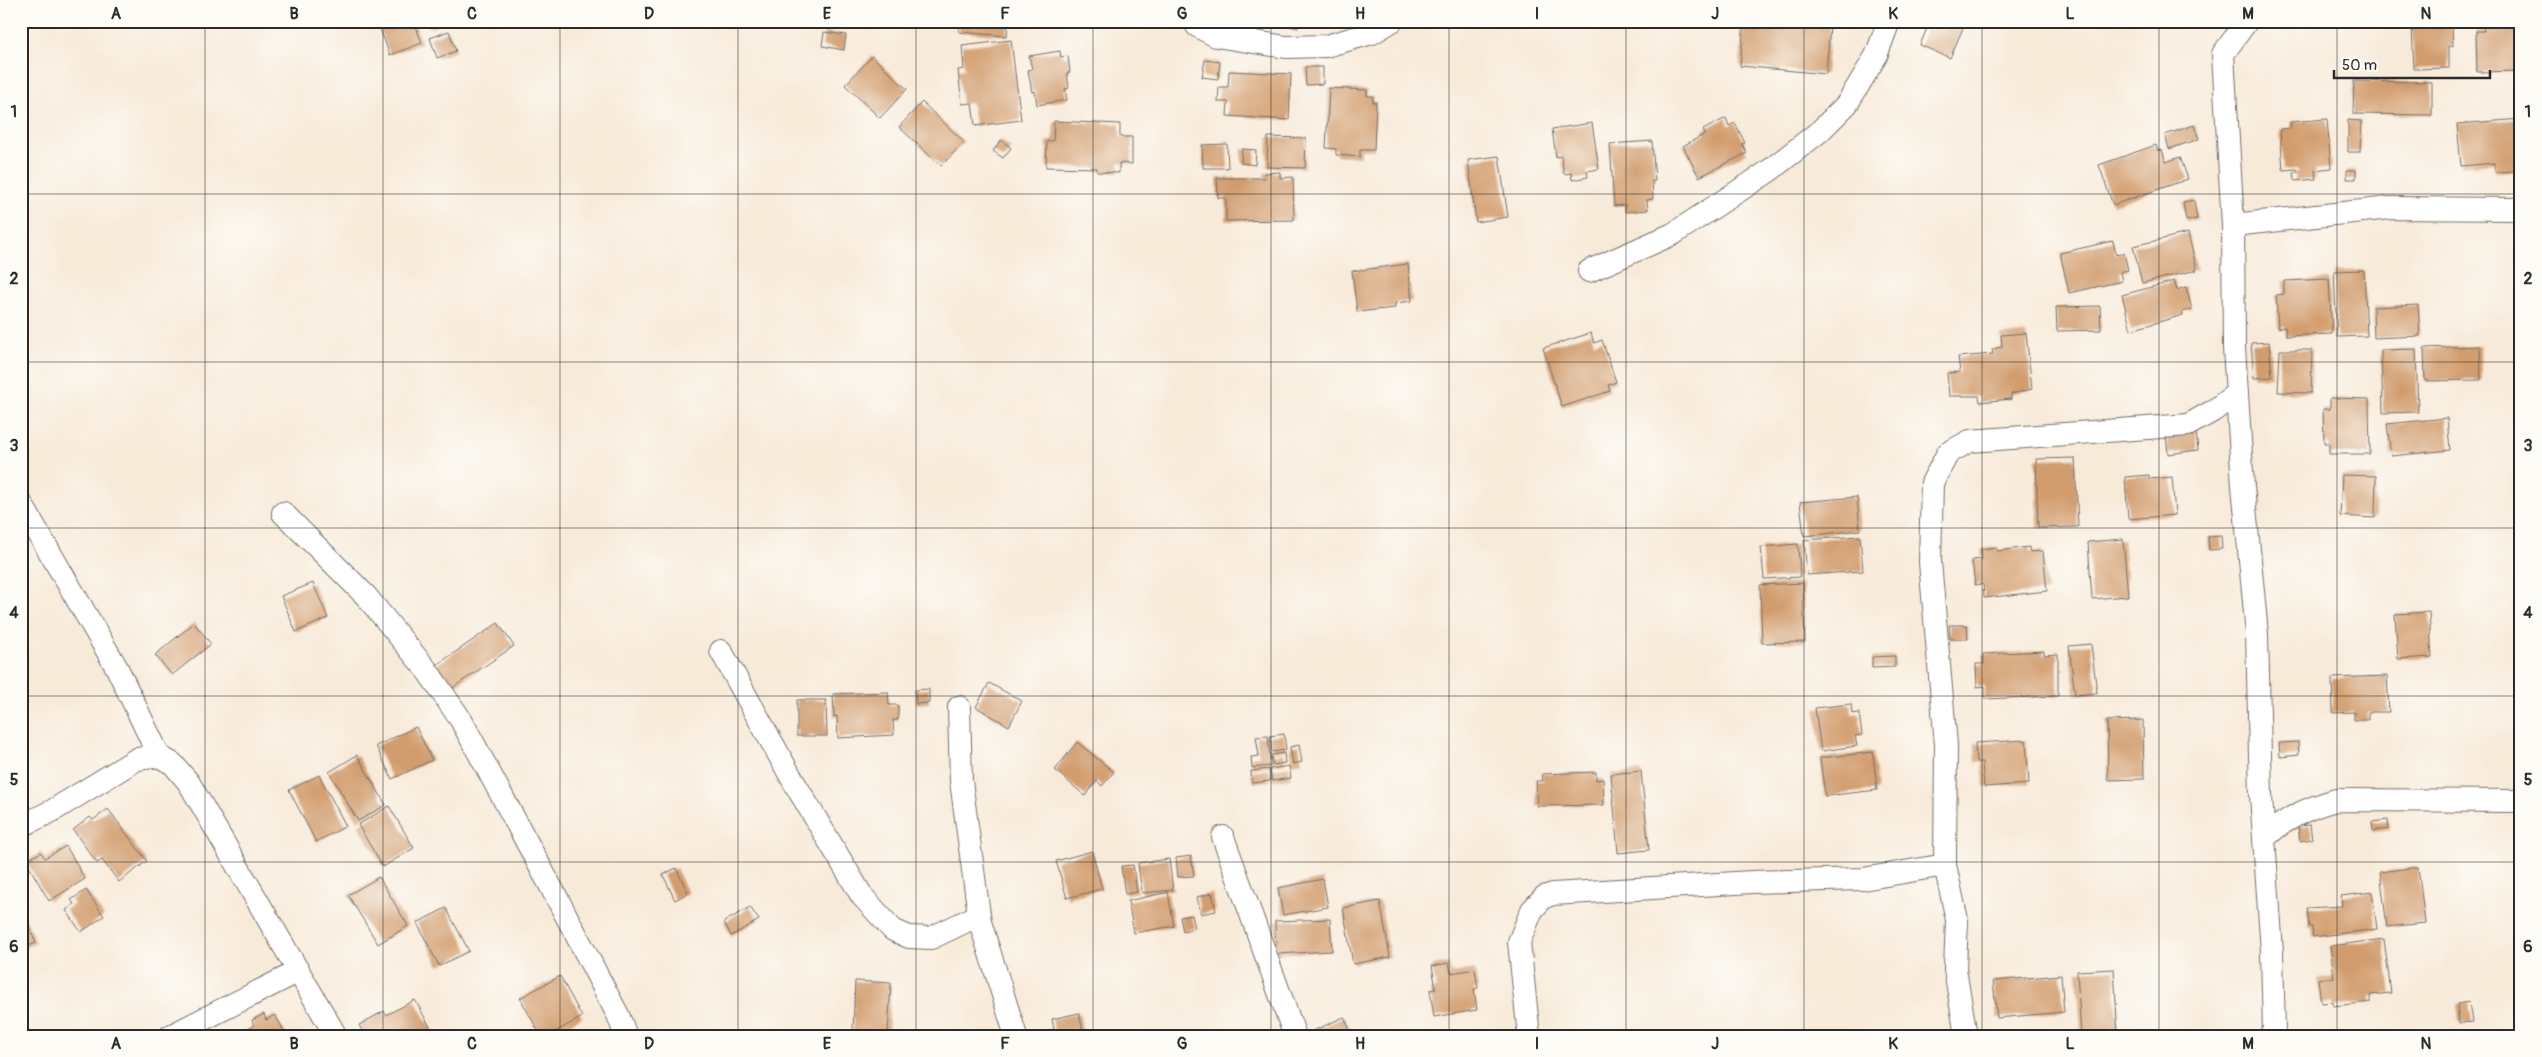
<svg xmlns="http://www.w3.org/2000/svg" width="2542" height="1057" font-family="Pangolin,sans-serif">
  <style>
    .building { fill: #d29d6e }
    .lines { fill: none; stroke-linecap: round; stroke-linejoin: round }
    .minor-casing { stroke: #736e68; stroke-width: 24 }
    .minor { stroke: #fff; stroke-width: 22 }
    .grid { fill: none; stroke: #2b2b2b; stroke-width: 1; stroke-opacity: 0.55 }
    .neatline { fill: none; stroke: #2b2b2b; stroke-width: 2 }
    .grid-label { font-size: 16px; text-anchor: middle; font-weight: bold; fill: #2b2b2b }
  </style>
  <rect width="100%" height="100%" fill="#fdfcf7"/>
  <filter id="ink" filterUnits="userSpaceOnUse"><feTurbulence type="fractalNoise" baseFrequency=".02" numOctaves="2"/><feDisplacementMap in="SourceGraphic" scale="10" xChannelSelector="R" yChannelSelector="G"/><feConvolveMatrix kernelMatrix="1 2 1 2 8 2 1 2 1" color-interpolation-filters="sRGB"/></filter>
  <filter id="wash" filterUnits="userSpaceOnUse"><feTurbulence type="fractalNoise" baseFrequency=".0096" numOctaves="4" result="noise"/><feDisplacementMap in="SourceGraphic" scale="20" xChannelSelector="R" yChannelSelector="G"/><feGaussianBlur stdDeviation="1.12" result="paint"/><feColorMatrix in="noise" values="0 0 0 0 0 0 0 0 0 0 0 0 0 0 0 0 0 1.4 0 .05"/><feComposite in="paint" operator="in"/></filter>
  <g filter="url(#wash)">
    <rect width="100%" height="100%" fill="#f8ead9"/>
    <g id="blocks">
      <path class="building" d="M377,21h37l8,22 -32,12z
        M428,21h20l-17,7z
        M960,21h48l-1,15 -48,-4z
        M1266,21h33l-1,7z
        M1744,21l86,5 -4,48 -86,-8z
        M1930,21h36l-16,37 -30,-13z
        M2478,21l43,1v49l-44,1 -1,-41h8l-1,-5 -5,1z
        M2452,26l1,20h-4v22l-35,1 -2,-42z
        M449,31l7,20 -19,7 -7,-20z
        M824,32l22,3 -2,15 -22,-4z
        M1011,40l10,80 -46,6 -3,-23 -10,1 -4,-34 6,-1 -2,-23z
        M1060,51l1,6 7,-1 2,16 -3,1 2,15 -4,1 2,11 -30,5 -2,-14 -3,1 -4,-22 4,-1 -3,-13z
        M872,56l35,33 -27,29 -35,-33z
        M1205,60l15,2 -2,17 -16,-2z
        M1305,67h18v17l-17,1z
        M1229,71l62,3 -2,46 -62,-4 1,-14h-10l1,-15h9z
        M2354,81l78,1v33l-79,-1z
        M1329,88l38,2v6h6v6h3l-2,48h-14v7l-24,-2v-6l-10,-1z
        M922,102l42,40 -23,24 -42,-39z
        M1726,118l3,8 6,-3 10,20 -3,1 5,9 -48,24 -16,-31 22,-12 -2,-4z
        M2327,119l4,49 -16,2 1,9 -21,2 -1,-9h4l-1,-3 -14,1 -3,-41 11,-1 -1,-6z
        M2521,119l-1,52 -25,1v-9l-34,3 -4,-42z
        M2348,120l13,1 -1,31h-12z
        M1054,121l66,3v13h12v27l-13,-1v10l-22,-1v-4l-51,-1 1,-26h6z
        M1592,123l7,46 -12,2 1,6 -16,3 -1,-7 -7,1 -3,-18 -5,1 -4,-28z
        M2194,125l5,14 -30,10 -4,-14z
        M1268,137l38,1 -1,30 -38,-1z
        M1001,140l10,8 -8,10 -10,-7z
        M1652,141l3,40h-3l1,18 -6,1 1,10 -23,2v-7l-11,1 -4,-62z
        M1227,144l1,24h-25l-1,-23z
        M2156,145l2,6 4,-1 4,12 14,-5 8,22 -75,26 -14,-40z
        M1242,149l14,1 -1,15 -14,-2z
        M1499,156l9,61 -32,5 -8,-62z
        M2347,170h9v9h-9z
        M1280,172v6l13,-1 1,43 -68,1v-23h-8l-1,-20h48l-1,-5z
        M2194,200l3,19 -11,2 -3,-19z
        M2188,233l9,37 -55,13 -9,-37z
        M2113,241l3,14 8,-2 4,17 -8,2 2,9 -53,12 -9,-40z
        M1408,264l4,37 -17,2v5l-38,4 -5,-41z
        M2364,270l3,66 -30,1 -3,-66z
        M2329,279l3,55 -46,2 -1,-9 -7,1 -2,-33 8,-1v-13z
        M2174,281l3,9 9,-3 6,22 -10,3 1,3 -52,15 -9,-35z
        M2418,305l2,31 -46,2 -1,-31z
        M2100,306l1,24 -44,1 -1,-24z
        M1591,333l3,10 8,-3 14,42 -8,3 2,6 -48,16 -19,-59z
        M2026,333l6,56 -21,5v5l-31,3 -1,-6h-30l-2,-23 13,-1 -2,-15 35,-3 -1,-5 10,-2 -1,-12z
        M2269,342l3,35 -18,1 -3,-35z
        M2480,346l1,34 -56,1 -1,-33z
        M2416,349l2,63 -35,1 -2,-63z
        M2280,350h32l-1,43 -33,-1z
        M2330,398l39,1 1,55h-41v-11h-5l-1,-34h7z
        M2447,418l3,32 -59,6 -4,-32z
        M2196,431l2,19 -30,4 -2,-20z
        M2075,458l3,69 -40,1 -2,-69z
        M2149,475v4l23,-2 3,38 -47,4 -3,-42z
        M2342,475l34,1 -1,42 -35,-2z
        M1857,497l3,33 -56,6 -4,-34z
        M1860,536l3,35 -56,4 -3,-35z
        M2221,536l1,13 -13,1 -1,-13z
        M2123,539l5,57 -36,3 -4,-57z
        M1798,544l2,33 -36,2 -3,-32z
        M1996,547l1,4 32,-4 1,5 13,-1 4,40 -63,7 -1,-14 -8,1 -3,-25 10,-1 -1,-10z
        M313,583l15,35 -32,14 -15,-36z
        M1803,583l2,59 -43,1 -2,-58z
        M2429,612l3,45 -34,2 -3,-45z
        M194,623l17,21 -39,31 -17,-20z
        M498,623l16,23 -63,43 -16,-23z
        M1949,625h18l1,14h-18z
        M2091,644l6,49 -22,2 -6,-49z
        M2044,651v4l14,-1v42l-73,3v-13l-8,1 -1,-23h8l-1,-10z
        M1895,656v11l-23,1v-11z
        M2387,676l2,36h-21v8h-14v-8l-21,1 -1,-35z
        M989,683l33,18 -13,25 -33,-19z
        M929,689v14l-13,1 -1,-14z
        M888,692l1,13h9v15h-5l1,15 -56,3 -1,-22 -3,1 -1,-23z
        M797,700h29l1,36h-30z
        M1851,704l1,10 7,-1 3,22 -7,1 2,10 -36,5 -6,-43z
        M2143,720l1,59 -36,1 -1,-59z
        M416,727l16,33 -40,19 -16,-33z
        M1284,734l2,16 -14,2 -2,-16z
        M1268,736l3,30 -19,2 -1,-11 8,-1 -3,-19z
        M2026,740l3,44 -45,3 -2,-25h-6l-1,-19z
        M1077,742l37,30 -12,14 -5,-5 -12,15 -30,-26z
        M2298,742l1,13 -19,2 -1,-14z
        M1299,745l3,17 -9,2 -3,-17z
        M1873,752l4,38 -52,6 -5,-38z
        M1284,753l1,10 -12,2 -2,-10z
        M357,755l29,50 -28,16 -29,-49z
        M1289,766l2,12 -19,3 -2,-12z
        M1269,769l1,12 -18,2 -1,-12z
        M1641,771l8,79 -31,3 -7,-79z
        M1596,772v8l7,-1 1,26 -67,1 -1,-25h7l-1,-7z
        M319,775l27,51 -30,16 -27,-52z
        M389,806l25,42 -31,19 -25,-42z
        M108,809l39,52 -28,21 -17,-22 -5,3 -24,-33 17,-13 3,3z
        M2388,820l1,9 -16,2 -1,-9z
        M2310,825l2,14 -12,2 -2,-15z
        M66,846l19,33 -36,22 -23,-40 15,-9 4,6z
        M1092,851l10,38 -35,9 -11,-37z
        M1191,856l3,20 -16,1 -2,-19z
        M1169,859l4,31 -31,3 -4,-30z
        M1133,865l4,27 -12,2 -4,-28z
        M2418,867l7,56 -38,4 -7,-55z
        M676,868l12,25 -13,7 -12,-25z
        M379,877l29,49 -30,18 -30,-49z
        M1323,879l5,28 -45,8 -5,-27z
        M86,890l18,26 -23,16 -15,-22 8,-6 -3,-4z
        M1168,892l6,34 -40,7 -6,-32z
        M2372,892l5,37 -64,8 -1,-10h-3l-2,-19 35,-2 -1,-10z
        M1212,893l4,18 -15,3 -4,-17z
        M1380,901l10,56 -37,7 -10,-56z
        M750,907l9,13 -28,16 -7,-14z
        M446,908l23,43 -30,15 -22,-43z
        M21,909l15,34 -15,6z
        M1192,915l3,13 -12,3 -3,-14z
        M1330,919l2,32 -56,3 -1,-33z
        M2384,939l7,54 -20,2v7l-38,4v-4l-12,1 -3,-24 16,-2 -4,-31z
        M1449,963l2,10 24,-4 3,19 -4,1 3,21 -43,7 -4,-27 6,-1 -4,-23z
        M2114,969l4,67h-37l-4,-65z
        M2061,975l3,37 -67,6 -4,-37z
        M560,976l22,41 -34,19h-7l-21,-38z
        M855,981l36,2 -3,51 -35,-2z
        M415,1000l19,34 -69,2 -6,-11 25,-14 2,4z
        M2469,1002l3,20 -13,1 -2,-19z
        M1079,1013l5,23h-36l-1,-5 7,-1 -2,-11z
        M264,1014l2,6 9,-5 12,21h-52l19,-10 -2,-6z
        M1344,1017l9,19h-38l-2,-5z"/>
    </g>
  </g>
  <g filter="url(#ink)">
    <use href="#blocks" fill-opacity="0" stroke="#736e68" stroke-width="1"/>
    <g class="lines">
      <g class="minor-casing">
        <path id="minor" d="M1194,21l3,5 19,10 70,11 40,-1 46,-13 20,-12
          M2233,225l-10,-171 24,-33
          M1589,271l84,-37 96,-63 51,-40 27,-27 29,-48 13,-35
          M21,503l96,165 42,88
          M283,513l83,83 60,73 35,51 97,180 60,115 8,21
          M721,651l74,133 67,112 31,34 16,7 22,1 48,-23
          M959,707l2,74 19,141 36,114
          M21,826l31,-15 85,-52 22,-3 14,8 16,19 147,253
          M1223,837l72,199
          M2264,838c22,-20 43,-30 72,-38l185,1
          M170,1036l129,-65
          M1529,1036l-10,-94 13,-32 12,-13 9,-3 199,-12 111,-3 82,-14
          M1966,1036l-11,-67 2,-49 -12,-55 1,-120 -16,-183 2,-79 16,-30 22,-12 218,-16 25,-14 24,-18
          M2270,1036l4,-4 -2,-80 -11,-156 -4,-162 -14,-148 -9,-138 -1,-123 157,-17 131,1"/>
      </g>
      <use href="#minor" class="minor"/>
    </g>
  </g>
  <path class="grid" d="M205,21v1015M383,21v1015M560,21v1015M738,21v1015M916,21v1015M1093,21v1015M1271,21v1015M1449,21v1015M1626,21v1015M1804,21v1015M1982,21v1015M2159,21v1015M2337,21v1015M21,194h2500M21,362h2500M21,528h2500M21,696h2500M21,862h2500"/>
  <rect width="2542" height="1057" fill="none" stroke="#fdfcf7" stroke-width="55"/>
  <path d="M2334 70v8h156v-8" fill="none" stroke="#2b2b2b" stroke-width="2.5"/>
  <text x="2342" y="70" font-size="15" fill="#2b2b2b" stroke="#fdfcf7" stroke-width="4" paint-order="stroke">50 m</text>
  <rect x="28" y="28" width="2486" height="1002" class="neatline"/>
  <g class="grid-label">
    <text x="116" y="19">A</text>
    <text x="294" y="19">B</text>
    <text x="472" y="19">C</text>
    <text x="649" y="19">D</text>
    <text x="827" y="19">E</text>
    <text x="1005" y="19">F</text>
    <text x="1182" y="19">G</text>
    <text x="1360" y="19">H</text>
    <text x="1537" y="19">I</text>
    <text x="1715" y="19">J</text>
    <text x="1893" y="19">K</text>
    <text x="2070" y="19">L</text>
    <text x="2248" y="19">M</text>
    <text x="2426" y="19">N</text>
    <text x="14" y="117">1</text>
    <text x="2528" y="117">1</text>
    <text x="14" y="284">2</text>
    <text x="2528" y="284">2</text>
    <text x="14" y="451">3</text>
    <text x="2528" y="451">3</text>
    <text x="14" y="618">4</text>
    <text x="2528" y="618">4</text>
    <text x="14" y="785">5</text>
    <text x="2528" y="785">5</text>
    <text x="14" y="952">6</text>
    <text x="2528" y="952">6</text>
    <text x="116" y="1049">A</text>
    <text x="294" y="1049">B</text>
    <text x="472" y="1049">C</text>
    <text x="649" y="1049">D</text>
    <text x="827" y="1049">E</text>
    <text x="1005" y="1049">F</text>
    <text x="1182" y="1049">G</text>
    <text x="1360" y="1049">H</text>
    <text x="1537" y="1049">I</text>
    <text x="1715" y="1049">J</text>
    <text x="1893" y="1049">K</text>
    <text x="2070" y="1049">L</text>
    <text x="2248" y="1049">M</text>
    <text x="2426" y="1049">N</text>
  </g>
</svg>
